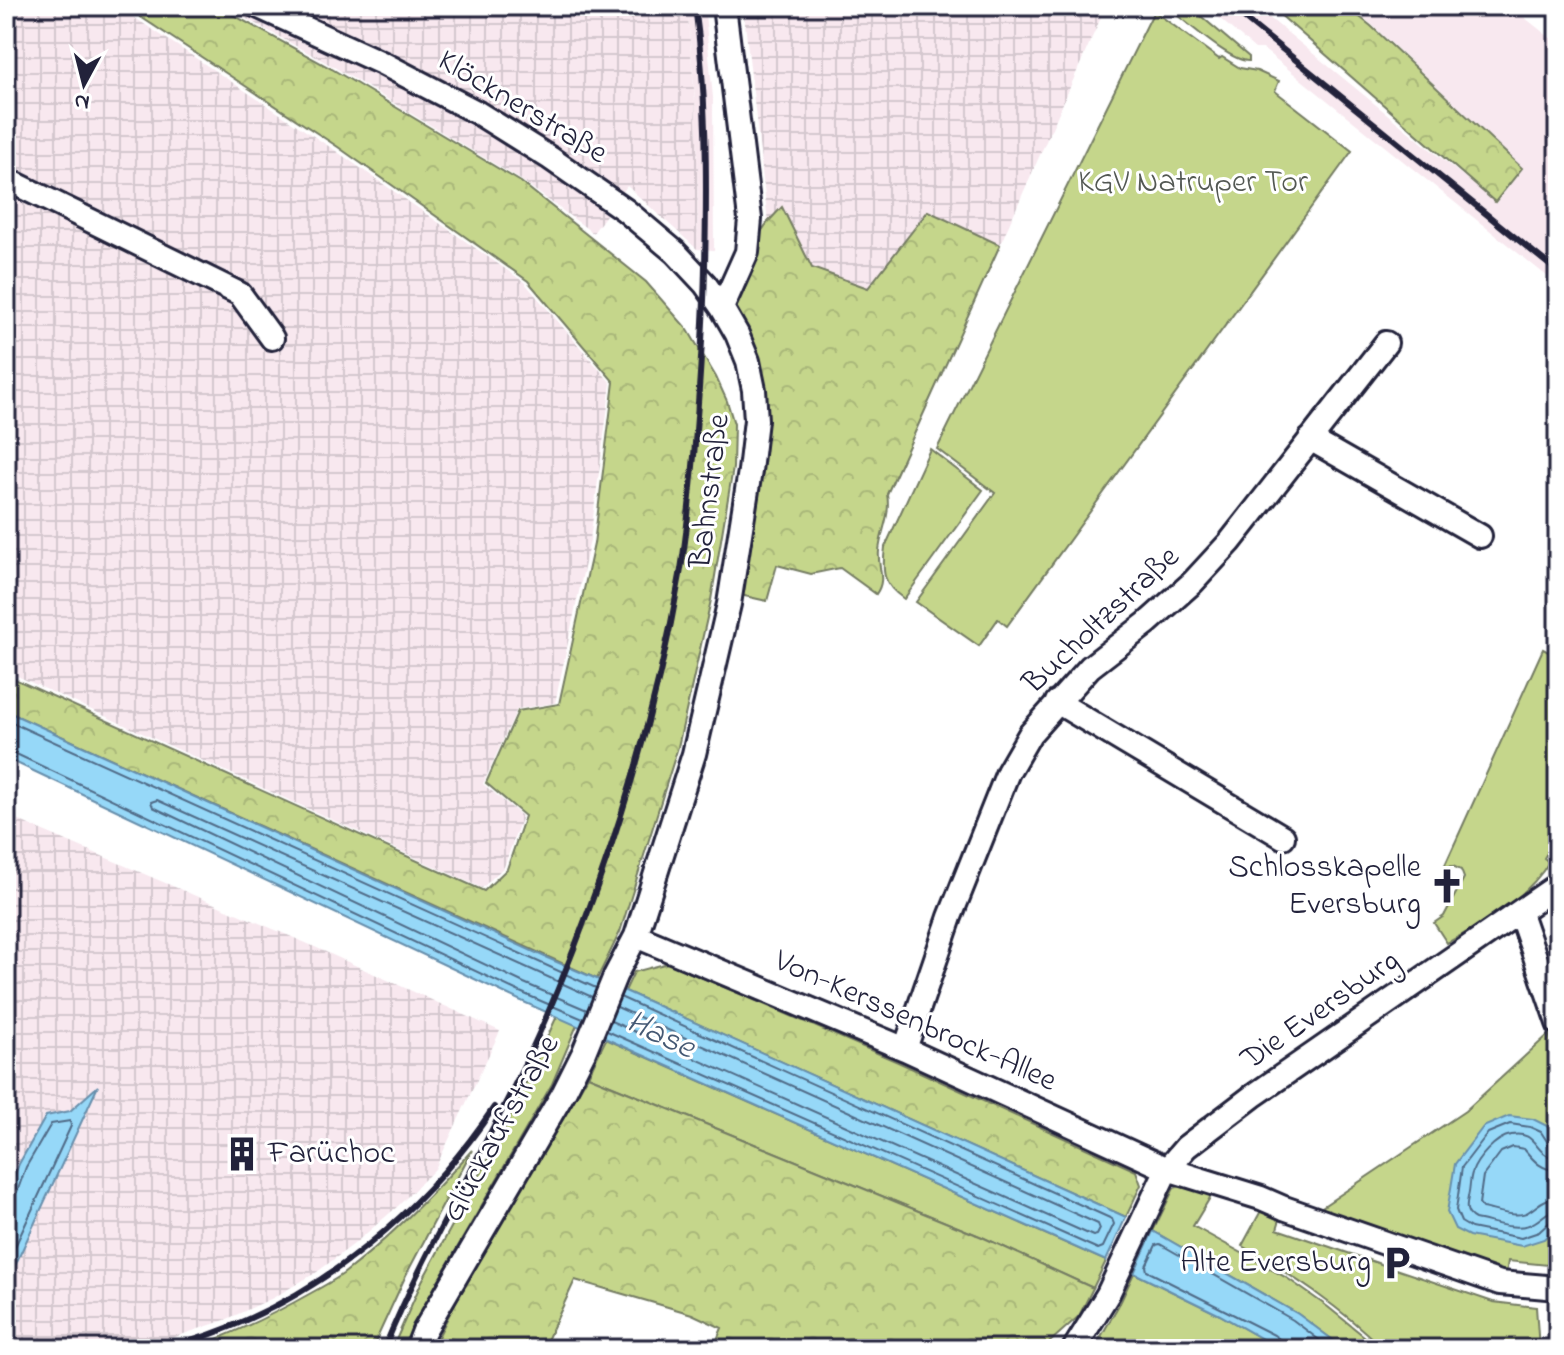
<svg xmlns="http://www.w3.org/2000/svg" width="1564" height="1355" font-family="'Indie Flower',sans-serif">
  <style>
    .built { fill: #f8e8ef }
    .industrial { fill: url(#industrial-grid) }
    .green { fill: #c5d68b; stroke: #747c63; stroke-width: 2 }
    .forest { fill: url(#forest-crowns); stroke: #747c63; stroke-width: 2 }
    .water { fill: #96d8f8; stroke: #688fac; stroke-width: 2 }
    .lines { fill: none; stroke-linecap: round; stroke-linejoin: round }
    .shore { stroke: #506b87; stroke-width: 2 }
    .minor-casing { stroke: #22223b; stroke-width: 28 }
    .minor { stroke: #fff; stroke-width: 22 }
    .rail { stroke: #22223b; stroke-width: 6 }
    .labels { text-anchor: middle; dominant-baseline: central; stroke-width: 6; stroke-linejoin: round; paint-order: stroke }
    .street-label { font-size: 32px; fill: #22223b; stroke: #fff }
    .park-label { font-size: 32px; fill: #535853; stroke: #fff }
    .poi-label { font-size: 32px; fill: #22223b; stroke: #fff; text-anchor: end }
    .water-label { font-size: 34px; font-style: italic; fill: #455974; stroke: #fff }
  </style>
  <defs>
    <pattern id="industrial-grid" width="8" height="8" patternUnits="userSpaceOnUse" patternTransform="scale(2)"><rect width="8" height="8" fill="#f8e8ef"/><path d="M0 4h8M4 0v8" fill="none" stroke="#d4c7ce"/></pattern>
    <pattern id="forest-crowns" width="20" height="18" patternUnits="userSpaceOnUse" patternTransform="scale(2)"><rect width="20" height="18" fill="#c5d68b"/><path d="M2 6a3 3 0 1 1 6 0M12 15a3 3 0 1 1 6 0" fill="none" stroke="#a9b779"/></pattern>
  </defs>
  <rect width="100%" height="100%" fill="#fff"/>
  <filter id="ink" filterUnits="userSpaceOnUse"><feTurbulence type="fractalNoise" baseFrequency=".0125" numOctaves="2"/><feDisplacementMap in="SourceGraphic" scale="16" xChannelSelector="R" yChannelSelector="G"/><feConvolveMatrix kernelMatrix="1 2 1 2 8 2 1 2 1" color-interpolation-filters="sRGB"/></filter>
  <g filter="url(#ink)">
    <path class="built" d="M687,6h17l2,17 7,75 1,152 -17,-1 1,-88 -3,-62z
      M1205,6h50l241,197 27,-35 -152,-144 -23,-18h162l48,38v241l-295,-236h-8z"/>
    <path class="industrial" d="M6,6h111l219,145 188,131 87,101 -21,157 -35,163 -38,6 -34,75 39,32 -18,51 -22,21 -476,-217z
      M223,6h464l8,95 3,60 -1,88 -70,-63 -34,47 -72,-53 -187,-113z
      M743,6h363l-106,239 -72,-34 -60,77 -56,-19 -30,-61 -14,14z
      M6,815l300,128 194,88 -65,138 -37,37 -44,38 -37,28 -44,26 -48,22 -50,17 -48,12h-121z"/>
    <path class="green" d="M1165,6h24l60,51v4c-20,1 -65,-42 -84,-55z
      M1154,11l65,48 3,-2 18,11 17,3 22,10 -4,10 77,60 -345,475 -9,-7 -19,27 -63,-44 79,-109 -58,-44z
      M930,449l53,41 -79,109c-22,-15 -22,-27 -19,-52z
      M1543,649l15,8v178l-14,23 5,4c-21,35 -66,62 -102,81l-13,-20 10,-7 20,-38 -3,-8 -8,-4 -9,1z
      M557,1016l20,9 -25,59 -117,202 -32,63h-11l30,-68 81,-149z
      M1549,1034l9,28v204l-50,-5 -2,14 -187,-66 146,-98z
      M606,1039l500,222 -13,27 -111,-51 -394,-161z
      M1188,1184l26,7 -21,35 94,52 41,29 52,42h-35l-47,-35 -145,-83 21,-43z
      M1263,1207l18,9 -4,13 216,73 43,5 3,42h-156c-42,-42 -90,-73 -141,-103z
      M1134,1273l86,42 60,34h-186l27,-48z"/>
    <path class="forest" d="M124,6h93l115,63 189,113 125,100 42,48 28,47 11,24 7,23 -1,44 -22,132 -33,147 -58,185 -23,47 -591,-268v-36l478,216 23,-22 18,-53 -39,-33 32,-72 41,-7 35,-160 20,-162 -86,-101 -190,-134z
      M1270,6h76l25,20 151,142 -27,34z
      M782,207l30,61 56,20 60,-77 72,34 -113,249c4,22 -6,36 -8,57 -2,17 8,27 -3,43l-36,-26 -29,6 -34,-9 -10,36 -36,-8 25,-173 -34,-112 25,-56 21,-30z
      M668,963l230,99 238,109 5,14 -15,32 -501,-226 9,-19z
      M588,1076l394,161 111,51 -14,28 -37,33h-329l9,-21 -30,-14 -117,-34 -32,69h-46l-12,-6 -3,6h-50l26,-52z
      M472,1150l-66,125 -34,74h-184c43,-13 84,-34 123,-56 11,-6 22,-12 32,-19 47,-36 90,-80 129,-124z"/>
    <path class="water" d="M6,711l539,246 80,34 501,226 -20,44 -589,-262 -511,-241z
      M98,1086l-92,199v-87l13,-34 27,-48 24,-5z
      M1509,1116l24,3 14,7 10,19 1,79 -14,15 -22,7 -53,-10 -14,-7 -8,-17 8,-48 28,-37z
      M1153,1231l145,83 47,35h-65l-60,-34 -86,-42z"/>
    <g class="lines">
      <path class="shore" d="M6,720l590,268
        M6,751l6,1 508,240 63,27
        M587,1010l-63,-27 -371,-176 -2,-5 6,-2 435,197
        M611,1021l482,215 4,-1 3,-6 -2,-5 -481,-217
        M607,1031l491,218 5,-2 11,-23 -2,-5 -492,-222
        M1558,1148l-8,-2 -9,-14 -11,-5 -20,-3 -22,9 -26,34 -6,43 5,12 10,6 50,10 18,-6 12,-11 7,-1
        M1558,1158c-25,-1 -19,-28 -47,-23 -15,2 -35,25 -39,38 -2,6 -2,13 -3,19 -2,11 -6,21 6,27 17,3 44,14 60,3 9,-5 11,-11 23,-12
        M1558,1170c-17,0 -24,-9 -34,-21l-11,-2 -12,5 -18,24 -4,28 3,4c12,2 35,11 46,4 13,-8 13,-13 30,-14
        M6,1197l7,-1 4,-4 9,-25 25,-43 19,-3 1,5 -65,140
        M1283,1349l-1,-8 -8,-6 -127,-64 -1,-5 10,-21 4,-1 133,76 38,29"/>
      <g class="minor-casing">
        <path id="minor" d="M257,6l127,58 94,49 72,45 75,52 50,42 30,32 17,24 15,26 11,27 6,29 2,30 -6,51 -21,133 -35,150 -58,182 -21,40 -31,76 -20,40 -140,239 -7,18
          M6,179l234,115 32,44
          M722,308l25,-56 3,-33 -26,-213
          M1310,439l170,97
          M1057,702l226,135
          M1520,913l38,110
          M636,936l269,113 262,120 94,29 23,10 216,75 58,5
          M905,1049l45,-132 58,-145 22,-38 60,-67 57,-44 46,-41 37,-40 156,-199
          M1074,1349l34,-55 59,-125 19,-22 67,-51 305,-211"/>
      </g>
      <use href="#minor" class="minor"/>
      <path class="rail" d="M1229,6l329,266
        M165,1349c28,-8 55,-17 81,-29 100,-44 188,-123 248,-213
        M384,1349c47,-115 115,-221 164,-336 59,-140 106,-288 132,-438 7,-39 10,-79 14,-119 5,-63 10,-126 11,-190 2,-87 2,-174 -10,-260"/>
    </g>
  </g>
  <defs>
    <g id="church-bare" transform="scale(2.76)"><path d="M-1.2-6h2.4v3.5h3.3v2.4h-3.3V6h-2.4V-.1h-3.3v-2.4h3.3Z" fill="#22223b" stroke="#fff" stroke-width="2.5" paint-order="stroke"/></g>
    <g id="building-bare" transform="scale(2.76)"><path d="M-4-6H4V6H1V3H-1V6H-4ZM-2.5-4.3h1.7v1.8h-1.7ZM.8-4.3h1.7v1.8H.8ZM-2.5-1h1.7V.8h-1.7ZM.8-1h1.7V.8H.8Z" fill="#22223b" stroke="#fff" stroke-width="2.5" paint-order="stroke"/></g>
    <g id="parking-bare" transform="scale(2.76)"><path d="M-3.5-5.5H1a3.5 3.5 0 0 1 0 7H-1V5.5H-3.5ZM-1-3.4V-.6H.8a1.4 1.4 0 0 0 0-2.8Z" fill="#22223b" stroke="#fff" stroke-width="2.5" paint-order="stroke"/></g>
  </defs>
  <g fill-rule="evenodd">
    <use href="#church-bare" x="1447" y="886"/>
    <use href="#building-bare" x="242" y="1154"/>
    <use href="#parking-bare" x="1397" y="1263"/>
  </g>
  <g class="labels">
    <g class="street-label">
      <text transform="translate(522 108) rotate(31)">Klöcknerstraße</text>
      <text transform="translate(711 491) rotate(-83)">Bahnstraße</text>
      <text transform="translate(1102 621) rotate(-43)">Bucholtzstraße</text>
      <text transform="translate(1321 1011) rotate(-35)">Die Eversburg</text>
      <text transform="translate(915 1022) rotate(24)">Von-Kerssenbrock-Allee</text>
      <text transform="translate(502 1129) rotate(-61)">Glückaufstraße</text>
    </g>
    <g class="park-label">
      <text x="1193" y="183">KGV Natruper Tor</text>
    </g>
    <g class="poi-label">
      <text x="1421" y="868">Schlosskapelle<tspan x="1421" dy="37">Eversburg</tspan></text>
      <text x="268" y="1154" text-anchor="start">Farüchoc</text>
      <text x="1371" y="1263">Alte Eversburg</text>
    </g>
    <g class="water-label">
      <text transform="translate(660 1036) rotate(25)">Hase</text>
    </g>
  </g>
  <rect width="1564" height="1355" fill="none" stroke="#fff" stroke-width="32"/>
  <rect x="16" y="16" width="1532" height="1323" fill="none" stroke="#22223b" stroke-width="3" filter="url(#ink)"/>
  <g transform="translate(84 84) rotate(187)" stroke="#ffffff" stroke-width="6" paint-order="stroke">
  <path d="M0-6L14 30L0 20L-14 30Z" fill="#22223b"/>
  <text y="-12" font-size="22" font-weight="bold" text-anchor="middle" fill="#22223b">N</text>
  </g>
</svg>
